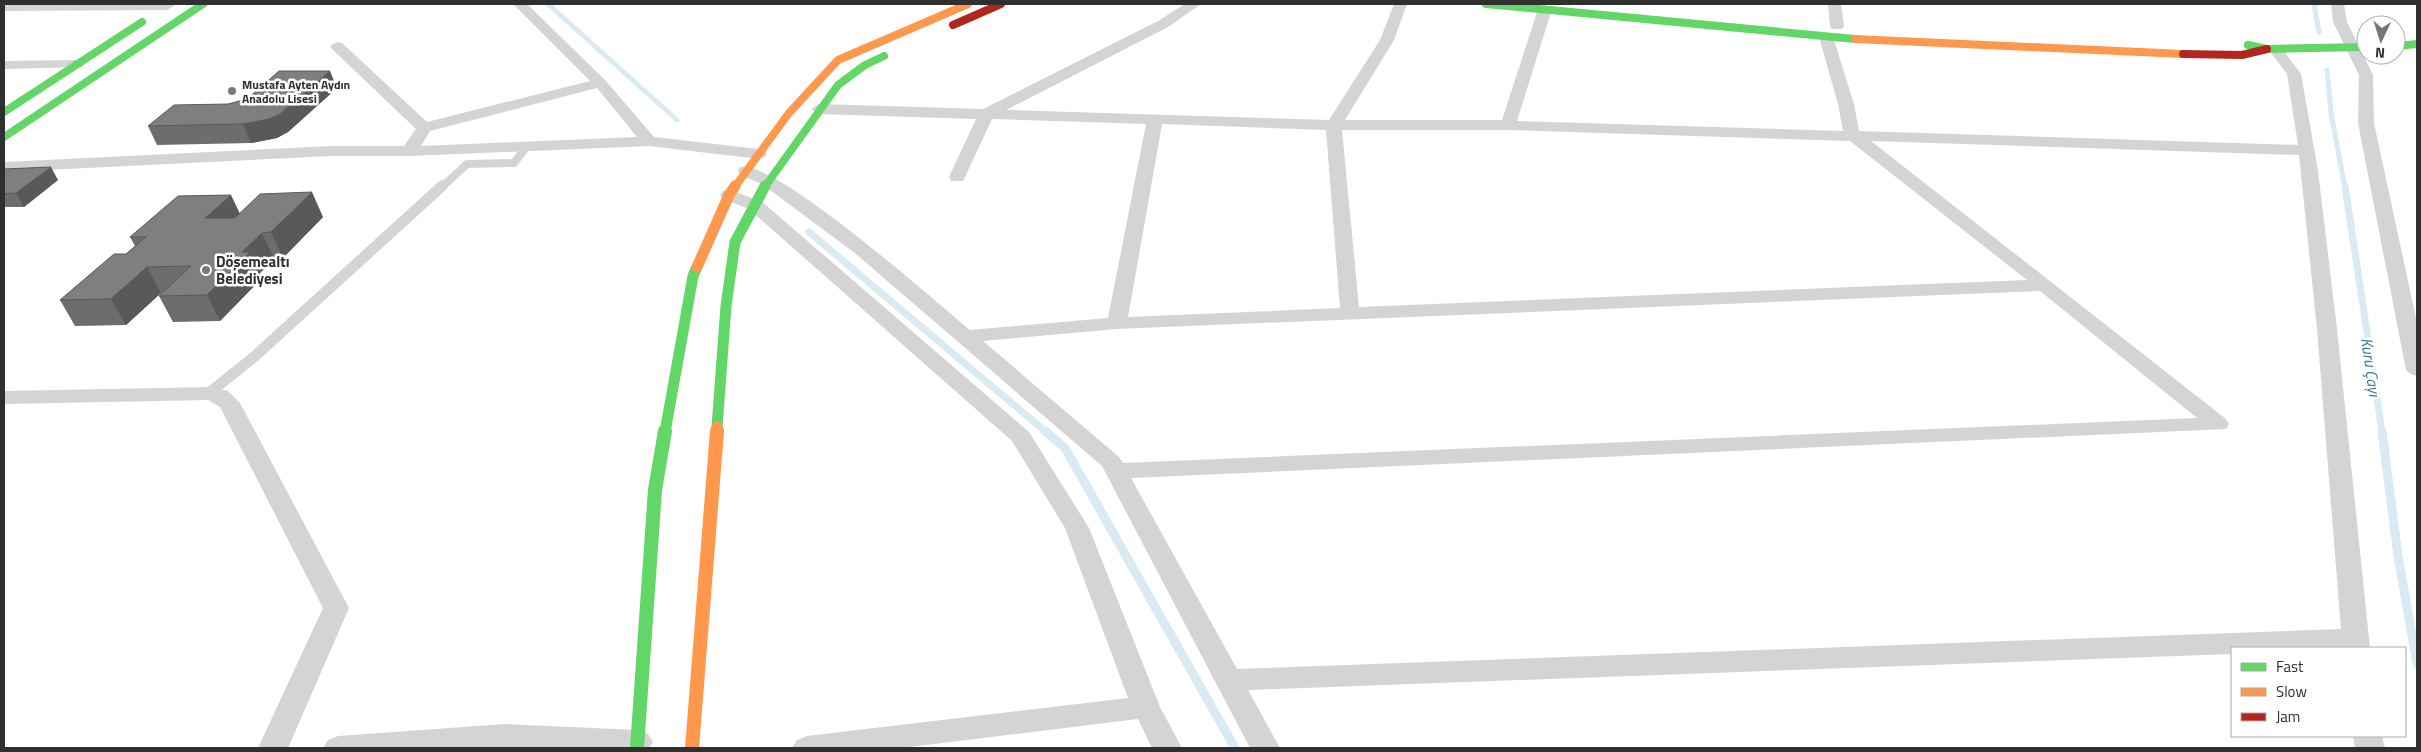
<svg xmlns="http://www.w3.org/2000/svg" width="2421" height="752" font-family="'Titillium Web',sans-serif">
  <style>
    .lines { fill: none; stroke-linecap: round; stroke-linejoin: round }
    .stream-far2 { stroke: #d9eaf2; stroke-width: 5 }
    .stream-far1 { stroke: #d9eaf2; stroke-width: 7 }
    .stream { stroke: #d9eaf2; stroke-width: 9 }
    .lane-far1 { stroke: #d4d4d4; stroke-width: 8 }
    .lane { stroke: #d4d4d4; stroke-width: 11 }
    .street { fill: #d4d4d4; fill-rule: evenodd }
    .fast-far2 { stroke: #63d668; stroke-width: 8 }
    .fast-far1 { stroke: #63d668; stroke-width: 11 }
    .fast { stroke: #63d668; stroke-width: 14 }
    .slow-far2 { stroke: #ff974d; stroke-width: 8 }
    .slow-far1 { stroke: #ff974d; stroke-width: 11 }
    .slow { stroke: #ff974d; stroke-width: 14 }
    .jam { stroke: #b3261e; stroke-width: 8 }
    .wall { fill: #6d6d6d }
    .shaded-wall { fill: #595959 }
    .building { fill: #7f7f7f; stroke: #595959 }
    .poi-dot { fill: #787878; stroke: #fff; stroke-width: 2 }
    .labels { text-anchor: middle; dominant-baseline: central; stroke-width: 5; stroke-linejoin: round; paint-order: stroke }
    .far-poi-label { font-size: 12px; font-weight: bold; fill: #2f2f2f; stroke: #fff; text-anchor: start }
    .poi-label { font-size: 15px; font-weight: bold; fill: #2f2f2f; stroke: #fff; text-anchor: start }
    .water-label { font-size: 16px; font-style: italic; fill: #3c7692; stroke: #fff }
  </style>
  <rect width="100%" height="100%" fill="#fff"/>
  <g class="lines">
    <path class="stream-far2" d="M548,4l129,116
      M2314,4l5,28
      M2327,70l4,43 14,75"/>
    <path class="stream-far1" d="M2345,186l37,246
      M809,232l237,200"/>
    <path class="stream" d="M1045,431l20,17 170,300
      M2382,431l16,125 19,108"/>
    <path class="lane-far1" d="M441,188l26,-24 47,-1 13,-17"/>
    <path class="lane" d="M209,393l45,-36 188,-171"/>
    <path class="street" d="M4,4h168l2,2 -7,4 -163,1z
      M513,4h14l78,76 49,57 105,12 6,2 2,3 -2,3 -6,2 -110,-13 -240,10h-77l-328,16v-10l328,-16h72l12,-17 -84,-80 -2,-3 7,-4 5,1 85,79 163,-41zM597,88l40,49 -216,9 9,-15z
      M1185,4h16l-33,23 -162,83 323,10 51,-80 14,-36h13l-13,36 -49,80h157l36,-111 7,-4 7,4 -35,112 326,10 -5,-27 -19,-67 7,-4 7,4 21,67 5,27 439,14 -11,-71 -19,-25 7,-4 5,1 21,28 17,97 19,158 33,319h-138v6l-984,36 32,58h-30l-148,-282 -246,-212 -94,-70 -22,-9 -2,-4 2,-4c35,-8 196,135 230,163l138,-12 38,-194 -154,-5 -27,58 -2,4h-12l-2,-4 27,-58 -157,-5 -8,-5 8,-5 164,5 175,-88zM1162,124l164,6 14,178 -212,9zM1342,130h166l342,11 177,139 -668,27zM1871,141l428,14 18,174 24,300 -1104,40 -106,-191 1095,-49 3,-5 -3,-5zM2040,291l157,127 -1074,45 -4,-6 -136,-116 134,-12z
      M1828,4h13l3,22 -2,3h-10l-2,-3z
      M2331,4h13l3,18 26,53 1,48 43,200v53l-7,-2 -4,-4 -48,-247 1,-48 -26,-53z
      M77,60l7,4 -2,3 -78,2v-8z
      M729,190l32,11 268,231 60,96 71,179 22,41h-30l-14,-29 -237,29h-109l5,-8 10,-4 321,-38 -63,-170 -53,-87 -263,-232 -26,-10 -3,-4 3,-4z
      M209,387l19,4 12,12 109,205 -61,140h-30l65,-140 -103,-201 -12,-7 -204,4v-13z
      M505,724l133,6 10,4 5,8 -4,6h-326l5,-8 10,-4z
      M2353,736h29l3,12h-30z"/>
    <path class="fast-far2" d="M1486,4l369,35
      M2248,45l19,4 99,-2
      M2396,46l21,-2
      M4,112l138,-90
      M4,137l199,-133
      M764,188l74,-103 27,-20 19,-9"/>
    <path class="fast-far1" d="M717,427l9,-121 9,-64 30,-56
      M665,432l28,-156 4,-9"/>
    <path class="fast" d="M637,748l18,-258 10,-59"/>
    <path class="slow-far2" d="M1855,39l328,15
      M734,188l55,-75 49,-53 130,-56"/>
    <path class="slow-far1" d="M697,267l32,-72 6,-9
      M717,432v-5"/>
    <path class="slow" d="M692,748l25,-317"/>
    <path class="jam" d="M953,25l48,-21
      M2183,54l59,1 25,-6"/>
  </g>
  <path class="wall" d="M337,88l-49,44 -11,6 -26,5 -94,2 -9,-19 99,-27z
    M4,169l54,11 -34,27h-20z
    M240,213l83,4 -40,41h-9l-14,15 2,5 -42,43 -47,1 -14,-26 3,-3h-1l-35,32 -51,1 -15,-26 66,-46 9,-8 -5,-9z"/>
  <path class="shaded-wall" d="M330,71l7,17 -49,44 -11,6 -26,5 -8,-19z
    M51,167l7,13 -34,27 -8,-14z
    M312,192l11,25 -40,41 -12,-26z
    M231,195l12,25 -38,-2z
    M262,233l12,25 -14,15 2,5 -42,43 -13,-26 35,-43z
    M147,267l14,26 -35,32 -15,-26z"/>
  <path class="building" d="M279,71h51l-50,43 -11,5 -26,5 -95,2 26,-21 54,-1 19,-5z
    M51,167l-35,26 -12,1v-25z
    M312,192l-41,40 -9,1 -20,19h8l-43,43 -48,1 32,-30 -44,1 -36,32 -51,1 54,-46h12l20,-17h-16l48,-41 53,-1 -26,23h30l25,-24z"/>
  <g class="poi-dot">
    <circle cx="232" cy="91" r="5"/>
    <circle cx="206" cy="270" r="5"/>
  </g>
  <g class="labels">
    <g class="far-poi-label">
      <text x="242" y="84">Mustafa Ayten Aydın<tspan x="242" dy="14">Anadolu Lisesi</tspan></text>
    </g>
    <g class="poi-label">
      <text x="216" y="261">Döşemealtı<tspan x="216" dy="17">Belediyesi</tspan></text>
    </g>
    <g class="water-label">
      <text transform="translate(2371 367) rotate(82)">Kuru Çayı</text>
    </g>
  </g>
  <rect width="2421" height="752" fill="none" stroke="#2f2f2f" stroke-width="10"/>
  <rect x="2231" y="647" width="175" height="90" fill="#ffffff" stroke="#acacac"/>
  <rect x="2241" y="663" width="25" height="8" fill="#63d668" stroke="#acacac"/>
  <text x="2276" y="672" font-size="15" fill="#2f2f2f">Fast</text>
  <rect x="2241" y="688" width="25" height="8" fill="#ff974d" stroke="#acacac"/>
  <text x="2276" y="697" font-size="15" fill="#2f2f2f">Slow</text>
  <rect x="2241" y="713" width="25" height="8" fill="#b3261e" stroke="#acacac"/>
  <text x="2276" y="722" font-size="15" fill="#2f2f2f">Jam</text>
  <g transform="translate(2381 40) rotate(184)"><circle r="24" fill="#ffffff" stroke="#acacac"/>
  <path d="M0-4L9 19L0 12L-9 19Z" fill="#787878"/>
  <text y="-8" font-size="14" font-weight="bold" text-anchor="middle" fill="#2f2f2f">N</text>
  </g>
</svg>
